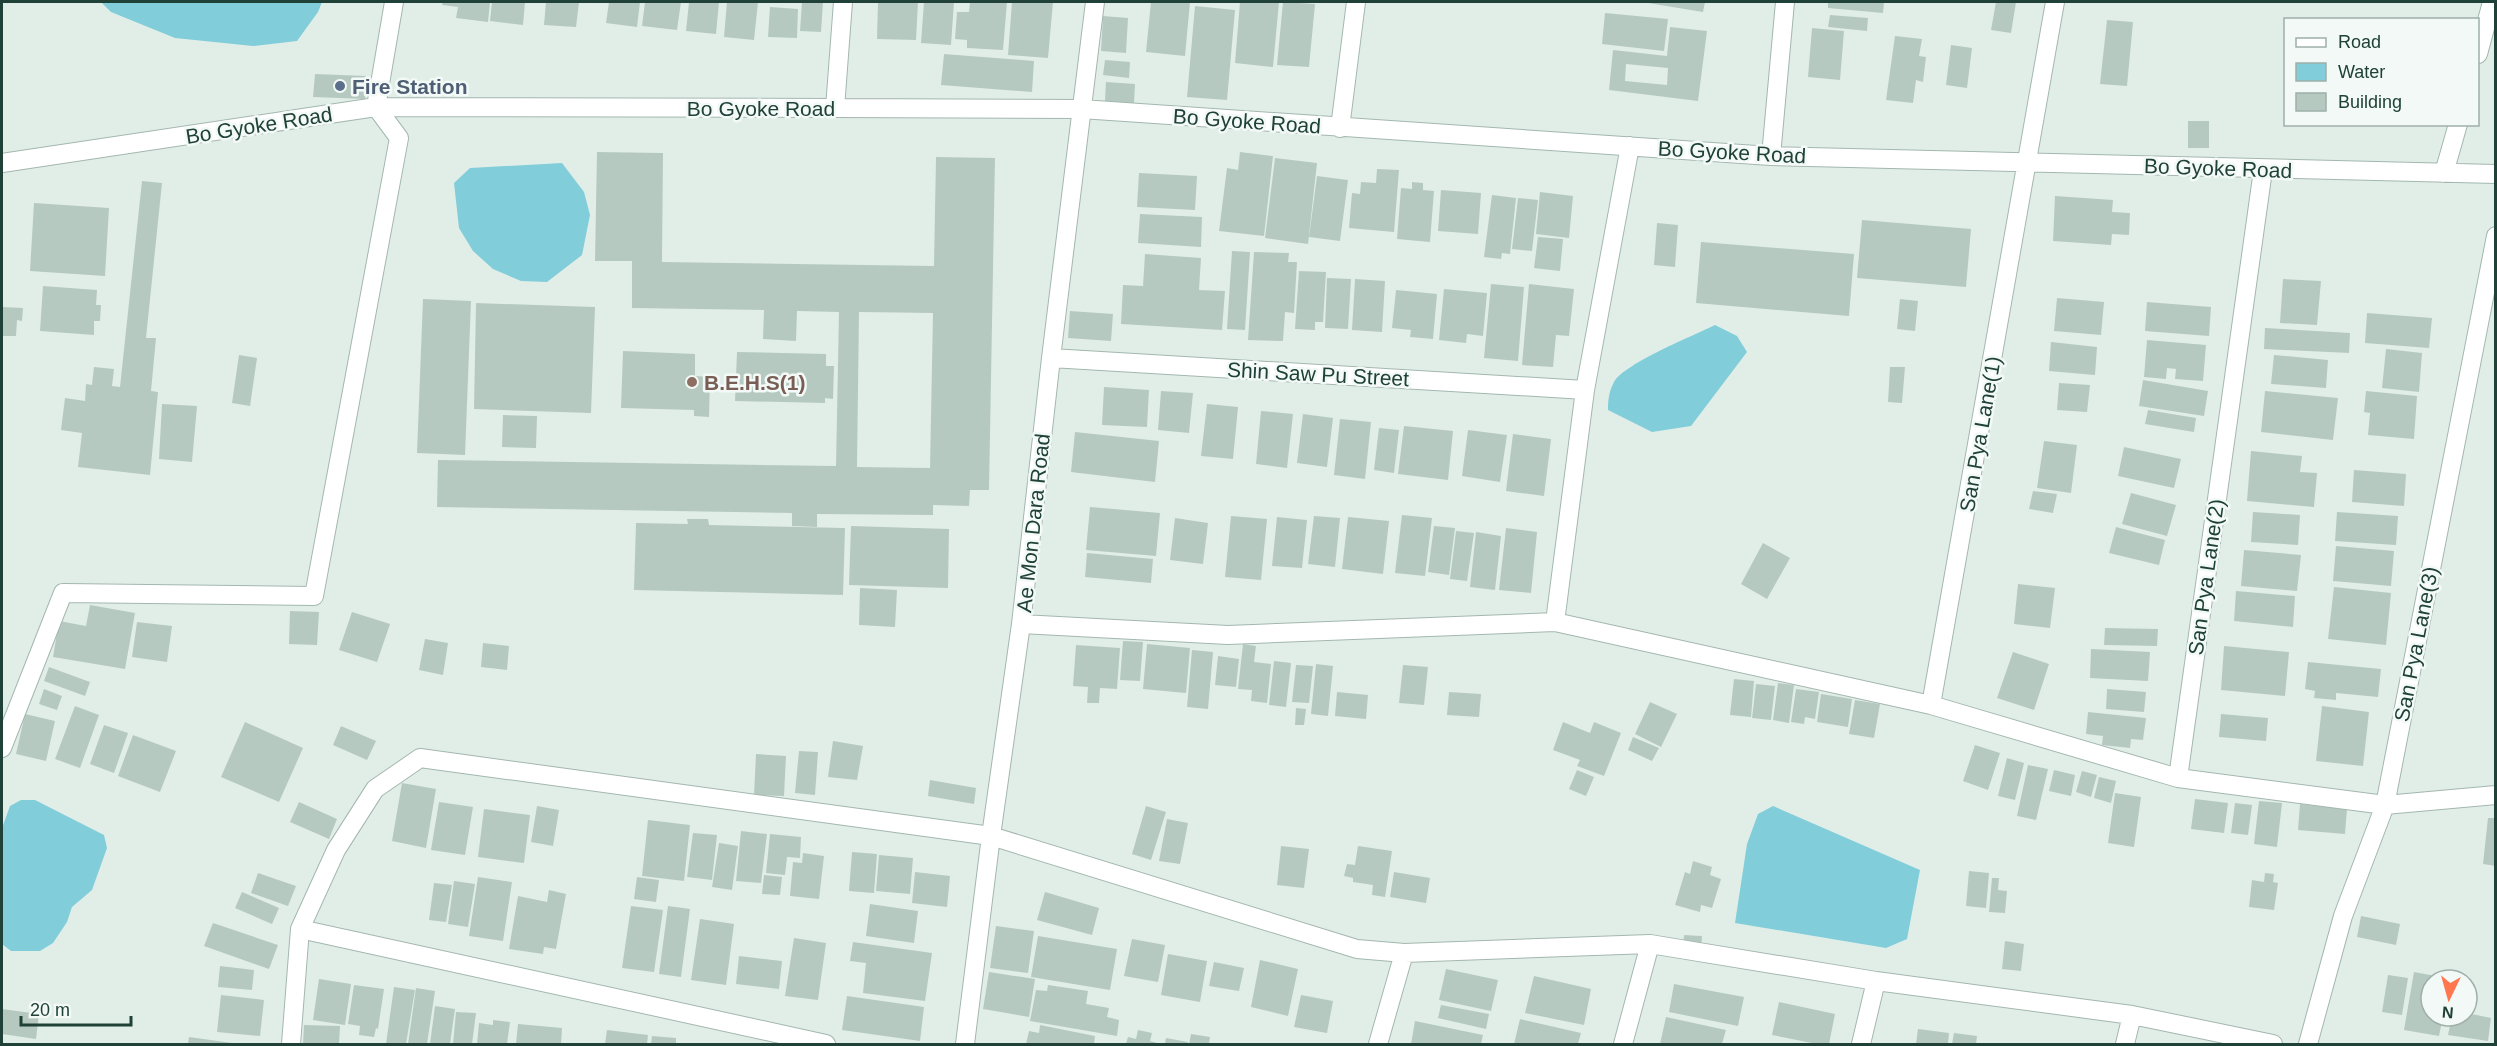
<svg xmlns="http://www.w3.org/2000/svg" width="2497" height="1046" font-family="Arial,sans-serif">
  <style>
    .water { fill: #82cdda }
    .building { fill: #b6c9c1; fill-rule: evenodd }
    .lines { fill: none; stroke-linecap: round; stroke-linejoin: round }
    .street-casing { stroke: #a3b7af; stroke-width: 20 }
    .street { stroke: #fff; stroke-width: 18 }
    .service-dot { fill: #5c6f8a; stroke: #f2f9f6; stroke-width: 2 }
    .education-dot { fill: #8d6e63; stroke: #f2f9f6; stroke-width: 2 }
    .labels { text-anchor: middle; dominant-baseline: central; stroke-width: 5; stroke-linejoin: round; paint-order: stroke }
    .service-label { font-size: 21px; font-weight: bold; fill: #4e5e75; stroke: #f2f9f6; text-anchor: start }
    .street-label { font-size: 21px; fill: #1f4137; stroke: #f2f9f6 }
    .education-label { font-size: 21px; font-weight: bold; fill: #785e54; stroke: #f2f9f6; text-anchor: start }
  </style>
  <rect width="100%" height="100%" fill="#e1eee8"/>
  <path class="water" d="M101,2h221l-4,10 -21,29 -44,5 -78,-8 -64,-26z
    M562,163l22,29 6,23 -8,40 -35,27 -26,-1 -28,-12 -20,-18 -14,-23 -5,-45 16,-15z
    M1715,325l22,11 10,16 -56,74 -39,6 -44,-22c0,-10 1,-19 6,-28 11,-19 79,-46 101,-57z
    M21,800h14l69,35 3,13 -15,42 -20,17 -5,15 -14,21 -13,8h-29l-9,-7v-116l8,-22z
    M1773,806l147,64 -13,69 -21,9 -151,-25 12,-79 11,-30z"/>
  <path class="building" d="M443,2h47l-2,20 -32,-4 2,-11 -16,-2z
    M492,2h33l-2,23 -33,-4z
    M546,2h33l-3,25 -32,-2z
    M609,2h31l-3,25 -31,-4z
    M645,2h36l-4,28 -35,-4z
    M689,2h30l-3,32 -30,-3z
    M727,2h31l-4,38 -30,-3z
    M802,2h21l-2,30 -21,-1z
    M878,2h40l-2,38 -39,-1z
    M924,2h30l-3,43 -30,-2z
    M970,2h37l-4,48 -36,-2v-8l-12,-1 2,-27h12z
    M1012,2h41l-5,56 -40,-3z
    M1151,2h39l-5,54 -39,-4z
    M1240,2h39l-6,65 -38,-4z
    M1283,2l32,2 -6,63 -32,-2z
    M1642,2h63l-2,10z
    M1828,2h56l-1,11 -55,-5z
    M1996,2h20l-5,31 -20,-3z
    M1195,6l40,4 -8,90 -40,-3z
    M770,7l28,2 -1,29 -29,-1z
    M1605,13l63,6 -4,32 -62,-7z
    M1830,15l38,3 -1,13 -39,-4z
    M1103,16l25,2 -2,35 -25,-2z
    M2107,20l26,2 -6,64 -27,-2z
    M1670,27l37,4 -9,70 -89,-11 4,-40 54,6zM1626,64l42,4 -1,17 -42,-4z
    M1812,28l32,3 -4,49 -32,-3z
    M1895,36l27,3 -3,17 7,1 -3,25 -7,-2 -3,23 -27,-3z
    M1951,45l21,3 -5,40 -21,-3z
    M944,54l90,7 -2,31 -91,-7z
    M1105,60l25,2 -1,16 -26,-3z
    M315,74l51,2 -1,23 -52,-2z
    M1106,82l29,2 -1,19 -29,-2z
    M2188,121h21v27h-21z
    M597,152l66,1 -1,109 272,4 2,-109 59,1 -6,332h-19l-1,16 -36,-1v10l-116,-1v13l-25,-1v-13l-355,-6 1,-47 398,6 3,-154 -42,-1 -1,30 -33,-2 1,-29 -132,-2v-47h-37zM859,312l74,1 -3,155 -73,-1z
    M1240,152l33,4 -9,80 -45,-5 8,-63 11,2z
    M1275,158l42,5 -9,81 -43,-6z
    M1377,169l22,1 -5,62 -45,-4 3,-35 8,1 1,-12 15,1z
    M1139,173l58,3 -2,34 -58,-3z
    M1317,176l31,4 -8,61 -31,-4z
    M142,181l20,2 -16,155h10l-5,53 7,1 -8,83 -72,-8 4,-34 -21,-3 4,-32 20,3 1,-17 6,1 2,-18 20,2 -2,17 8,1z
    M1412,182l11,1v7l11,1 -4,51 -33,-3 4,-51 11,1z
    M1441,190l40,3 -3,41 -40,-3z
    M1540,192l33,4 -4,42 -33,-4z
    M1492,195l24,3 -6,56 -8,-1 -1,6 -17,-2z
    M2055,196l58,4 -1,12 18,1 -1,22 -17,-1 -1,11 -58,-4z
    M1518,198l20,2 -6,51 -20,-2z
    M34,203l75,5 -4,68 -75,-5z
    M1140,214l62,3 -1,30 -63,-4z
    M1862,220l109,9 -5,58 -109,-9z
    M1657,223l21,2 -3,42 -21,-2z
    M1538,237l25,2 -3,32 -26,-3z
    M1701,242l153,12 -5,62 -153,-13z
    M1232,251l18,1 -5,78 -18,-1z
    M1254,252l35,1 -1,9h9l-3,51 -9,-1 -2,29 -35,-1z
    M1145,254l56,4 -2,32 26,1 -3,39 -101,-6 2,-39 20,1z
    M1299,271l27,1 -3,50h-8v8l-20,-1z
    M1327,278l24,1 -3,50 -23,-1z
    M1355,279l30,2 -3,51 -30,-2z
    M2283,279l38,2 -4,44 -37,-2z
    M1491,284l33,3 -6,74 -34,-3z
    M1529,284l45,5 -5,47 -13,-1 -3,32 -31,-2z
    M43,286l54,4 -1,15h5l-1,16h-6v14l-54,-4z
    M1444,289l43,4 -4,43 -16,-2 -1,9 -27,-3z
    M1396,290l41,4 -4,45 -23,-2 1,-7 -19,-2z
    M2057,298l47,4 -3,33 -47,-4z
    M423,299l48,2 -6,154 -48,-2z
    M1900,299l18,2 -3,30 -18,-2z
    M2147,302l64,5 -2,29 -64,-5z
    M476,303l119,4 -4,106 -117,-4z
    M2,307l21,1 -1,13 -5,-1 -1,16h-14z
    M1070,311l43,3 -2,27 -43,-3z
    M2367,313l65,5 -3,30 -64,-5z
    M2265,328l85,5 -1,20 -85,-4z
    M2147,340l59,5 -3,36 -28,-2 1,-10 -9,-1 -1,11 -22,-2z
    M2051,342l46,5 -2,28 -46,-4z
    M2386,349l36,4 -3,39 -37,-4z
    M623,351l72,3v22l15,1 -1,40 -15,-1v-6l-73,-2z
    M737,352l89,2v12h8l-1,33 -8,-1v5l-90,-2z
    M239,355l18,3 -7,48 -18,-3z
    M2274,355l54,5 -2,28 -55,-4z
    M1890,367h15l-3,36 -14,-1z
    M2143,380l65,11 -4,25 -65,-10z
    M2059,383l31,2 -3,27 -30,-2z
    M1104,387l45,3 -2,37 -45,-2z
    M1161,391l32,2 -4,40 -31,-3z
    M2265,391l73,7 -5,42 -72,-8z
    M2366,391l51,5 -3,43 -46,-4 2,-22 -6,-1z
    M162,404l35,2 -5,56 -33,-3z
    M1207,404l31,3 -5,52 -32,-3z
    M2148,410l48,8 -2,14 -49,-8z
    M1261,411l32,3 -6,54 -31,-4z
    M1303,414l30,4 -6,49 -30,-4z
    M503,415l34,1 -1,32 -34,-1z
    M1340,419l31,3 -6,57 -31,-4z
    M1404,426l49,5 -5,49 -50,-6z
    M1379,428l20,2 -5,43 -20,-3z
    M1468,430l39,5 -7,47 -38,-6z
    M1075,432l84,9 -4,41 -84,-10z
    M1513,434l38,5 -7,57 -38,-5z
    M2044,441l33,4 -6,48 -34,-5z
    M2124,447l57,12 -7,29 -56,-12z
    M2251,451l51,5 -2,16 17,1 -3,34 -67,-6z
    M2354,470l52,4 -2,32 -52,-4z
    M2033,491l24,3 -4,19 -24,-4z
    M2131,493l45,12 -9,31 -45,-12z
    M1090,507l70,6 -4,43 -70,-6z
    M2253,512l47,3 -2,30 -47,-3z
    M2337,512l61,4 -2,29 -61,-4z
    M1402,515l30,3 -7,58 -30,-3z
    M1231,516l36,3 -6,61 -36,-3z
    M1314,516l26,2 -5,49 -27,-3z
    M1277,517l30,3 -5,48 -30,-2z
    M1348,517l41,4 -6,53 -41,-5z
    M1175,518l33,5 -5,41 -33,-4z
    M687,519h21l1,6 136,3 -2,67 -209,-5 2,-67 52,1z
    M851,526l98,3 -1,59 -99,-3z
    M1434,526l21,2 -6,47 -21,-3z
    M2116,527l49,13 -6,25 -50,-12z
    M1506,528l31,4 -6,61 -32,-3z
    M1456,531l18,2 -7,48 -17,-2z
    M1476,532l25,4 -6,54 -25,-3z
    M1763,543l27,15 -23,41 -26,-15z
    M2336,546l58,5 -3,35 -58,-5z
    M2244,550l57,5 -4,36 -56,-5z
    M1087,553l66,6 -2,24 -66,-6z
    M2018,584l37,4 -5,40 -36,-4z
    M2334,587l57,6 -5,52 -58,-6z
    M860,588l37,2 -2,37 -36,-2z
    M2236,591l59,5 -2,31 -59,-6z
    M90,605l45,8 -10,56 -72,-12 6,-36 27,5z
    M290,611l29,1 -2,33 -28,-1z
    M352,612l38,12 -13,38 -38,-12z
    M137,622l35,4 -5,36 -35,-5z
    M2105,628l53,1 -1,17 -53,-1z
    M425,639l23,4 -5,32 -24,-5z
    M1123,641l20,1 -3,39 -20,-1z
    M483,643l26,3 -2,24 -26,-3z
    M1147,644l43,4 -4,45 -43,-4z
    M1243,644l13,2 -2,16 17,2 -4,39 -16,-2 1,-11 -14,-1z
    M1076,645l44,3 -3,41 -17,-1 -1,15h-12l1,-16 -15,-1z
    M2224,646l65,6 -4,44 -64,-6z
    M2091,649l59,3 -2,29 -58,-3z
    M1192,650l21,2 -5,57 -21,-2z
    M2013,652l36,12 -15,46 -37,-12z
    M1218,656l21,3 -3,28 -21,-2z
    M1274,661l17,2 -5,44 -17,-2z
    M2308,662l73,7 -3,28 -42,-4v7l-22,-2 1,-7 -10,-2z
    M1316,664l17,2 -5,50 -17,-2z
    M1296,665l17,1 -4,37 -17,-1z
    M1403,665l25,2 -4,38 -25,-2z
    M49,667l41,15 -5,14 -41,-15z
    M1734,679l20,2 -3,36 -21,-2z
    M1778,683l16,2 -5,38 -16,-3z
    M1756,684l19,2 -4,34 -19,-2z
    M44,689l18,7 -5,14 -18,-6z
    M1796,689l23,3 -4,27 -10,-2 -1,7 -13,-2z
    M2107,689l39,3 -2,20 -38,-3z
    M1337,692l31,3 -2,24 -31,-3z
    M1449,692l32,2 -2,23 -32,-2z
    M1821,694l31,5 -4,28 -31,-5z
    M1855,700l25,4 -6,34 -25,-4z
    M1650,702l27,12 -16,33 -26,-13z
    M75,706l24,9 -19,53 -25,-9z
    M2322,706l47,6 -6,54 -47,-5z
    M1296,708l10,1 -2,16h-9z
    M2088,712l58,6 -3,22 -12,-1 -1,9 -28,-3 1,-9 -17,-2z
    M25,714l30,7 -9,40 -30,-7z
    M2221,714l47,4 -2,23 -47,-4z
    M245,722l58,26 -24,54 -58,-25z
    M1563,722l27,11 4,-11 27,11 -17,43 -27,-10 3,-6 -27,-10z
    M104,725l24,8 -14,40 -24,-9z
    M341,726l35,15 -9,19 -34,-15z
    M133,735l43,16 -16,41 -42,-16z
    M1633,737l26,11 -7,13 -24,-11z
    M833,741l30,5 -6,34 -29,-3z
    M1975,745l25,8 -12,37 -25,-9z
    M799,751l19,1 -3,43 -20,-2z
    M756,754l30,2 -2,40 -30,-1z
    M2007,758l17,5 -9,37 -17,-4z
    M2028,765l20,4 -12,51 -19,-4z
    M1577,770l17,7 -8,19 -17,-7z
    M2054,770l21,5 -4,21 -22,-5z
    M2082,771l15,4 -6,22 -15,-5z
    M2099,777l17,4 -5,22 -17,-5z
    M930,780l46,8 -2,16 -46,-8z
    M402,783l34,6 -10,59 -34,-7z
    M2115,793l26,4 -7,50 -26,-4z
    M2195,799l33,4 -4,30 -33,-4z
    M2259,801l23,2 -5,44 -23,-3z
    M299,802l38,17 -8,20 -39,-17z
    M439,802l34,5 -8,48 -34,-5z
    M2235,803l17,2 -4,30 -17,-2z
    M2300,804l47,5 -2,25 -47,-4z
    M537,806l22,4 -6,36 -22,-4z
    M1146,806l20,6 -15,48 -19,-6z
    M484,809l46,6 -6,48 -46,-6z
    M2488,818h8v48l-13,-2z
    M1167,819l21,4 -8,41 -21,-3z
    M648,820l42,5 -6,56 -42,-5z
    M741,831l26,3 -6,49 -25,-2z
    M693,833l24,2 -5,45 -25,-3z
    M770,834l31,3 -1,21 -13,-1 -2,18 -19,-2z
    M719,843l19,3 -6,44 -20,-3z
    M1281,846l28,3 -5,39 -27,-3z
    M1358,846l34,5 -7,46 -13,-2 1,-10 -20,-3v-4l-9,-2 3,-12 8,1z
    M852,852l25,2 -3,39 -25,-2z
    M803,853l21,3 -5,43 -29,-3 3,-34 9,1z
    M879,855l34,3 -3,36 -34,-3z
    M1693,861l19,6 -2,8 11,4 -9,29 -11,-3 -1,7 -25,-7 10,-33 5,2z
    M1969,871l20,2 -3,35 -20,-2z
    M915,872l35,4 -3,31 -35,-4z
    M1394,872l36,6 -4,25 -36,-6z
    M258,873l38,13 -8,20 -37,-13z
    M2265,873l9,1 -1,8 5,1 -4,27 -25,-3 3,-27 12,2z
    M764,875l18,2 -2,18 -18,-1z
    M478,877l34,5 -9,59 -34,-5z
    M637,877l22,3 -3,22 -22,-3z
    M1992,878h7l-1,12 9,1 -2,22 -16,-1z
    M454,881l21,3 -7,43 -20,-3z
    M434,883l18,2 -6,37 -17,-2z
    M549,890l17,4 -10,55 -12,-2 -1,7 -34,-5 9,-53 29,6z
    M242,892l37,16 -7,16 -37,-16z
    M1045,892l54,16 -7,27 -55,-15z
    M870,904l48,7 -4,32 -48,-7z
    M631,906l32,4 -9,62 -32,-4z
    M668,906l22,3 -9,68 -22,-3z
    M2361,916l39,8 -4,21 -39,-8z
    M700,919l34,5 -8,61 -35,-5z
    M213,923l65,22 -9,24 -65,-23z
    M996,926l38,5 -6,42 -38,-5z
    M1684,935l18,1 -1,13 -18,-1z
    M1038,936l79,13 -7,41 -79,-13z
    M794,938l32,5 -8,57 -33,-4z
    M1132,939l33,6 -7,37 -34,-6z
    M2005,941l19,3 -3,27 -19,-2z
    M853,942l79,11 -7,48 -62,-8 3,-30 -16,-2z
    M1168,954l39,7 -7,41 -39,-7z
    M739,956l43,5 -3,28 -43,-5z
    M1260,960l38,9 -10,47 -37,-9z
    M1214,962l30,6 -5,23 -30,-5z
    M220,966l34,4 -2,20 -34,-3z
    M1446,969l52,11 -7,31 -52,-11z
    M989,972l46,7 -6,38 -46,-8z
    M2414,972l38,7 -21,1v36h12l-4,20 -35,-6z
    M2388,975l20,3 -6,37 -20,-3z
    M1534,976l57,13 -7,36 -59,-12z
    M319,979l32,5 -6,41 -32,-5z
    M1674,984l70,13 -6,29 -69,-14z
    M354,985l30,4 -6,40 -2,-1 -2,9 -15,-2 1,-9 -12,-2z
    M1048,985l40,6 -2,13 23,4 -2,9 12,3 -2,16 -87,-15 6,-31 11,1z
    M394,987l21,3 -9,54h-20z
    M416,988l19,3 -8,53h-19z
    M221,995l43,5 -4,36 -43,-4z
    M1301,995l32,6 -6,32 -33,-6z
    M847,996l77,11 -4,34 -78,-11z
    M1779,1002l56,12 -6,30h-12l-45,-9z
    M1441,1005l48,9 -3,15 -48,-11z
    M435,1006l20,3 -5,35h-20z
    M2,1009l37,5 -3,25 -34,-5z
    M456,1012l20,1 -4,31h-19z
    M2467,1013l24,5 -3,23 -40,-6 4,-19h15z
    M1666,1017l60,13 -4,14h-62z
    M1520,1019l61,14 -3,11h-64z
    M493,1020l17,2 -3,22h-30l2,-21 14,2z
    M1415,1021l68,14 -2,9h-70z
    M518,1024l44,4 -1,16h-45z
    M304,1025l36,1 -1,18h-36z
    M1040,1025l55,11 -1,8h-68l3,-13 10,2z
    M1918,1029l31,4 -1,11h-32z
    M607,1030l41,5 -1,9h-42z
    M1138,1030l14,3 -2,8 11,3h-35l2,-7 8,2z
    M1954,1033l23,3 -1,8h-24z
    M1191,1034l19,3 -1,7h-20z
    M652,1036l24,2v6h-25z
    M189,1037l43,6v1h-44z
    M1166,1038l22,4 -1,2h-22z"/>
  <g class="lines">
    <g class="street-casing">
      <path id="street" d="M2478,54l14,-52
        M835,108l8,-106
        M1340,128l16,-126
        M1630,146l-45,244 -30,232 376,83 247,73
        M1771,156l14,-154
        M2,163l374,-56 459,1 246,1 690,47 725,18
        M2263,170l-85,608 207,27 111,-10
        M2444,173l14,-49
        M1051,358l534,32
        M1021,624l207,11 327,-13
        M1931,705l124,-703
        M2,748l61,-155 251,3 85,-458 -23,-31 18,-105
        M300,929l526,115
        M291,1044l9,-115 36,-79 39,-61 45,-31 571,78 366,113 47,4 246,-9 226,37 256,34 141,29
        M965,1044l26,-208 30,-212 30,-266 44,-356
        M1378,1044l26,-91
        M1623,1044l27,-100
        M1861,1044l15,-63
        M2125,1044l7,-29
        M2308,1044l35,-128 42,-111 111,-569"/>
    </g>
    <use href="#street" class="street"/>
  </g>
  <circle class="service-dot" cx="340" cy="86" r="6"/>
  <circle class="education-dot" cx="692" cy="382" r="6"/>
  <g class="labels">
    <g class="service-label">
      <text x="352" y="86">Fire Station</text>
    </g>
    <g class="street-label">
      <text x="761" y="108">Bo Gyoke Road</text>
      <text transform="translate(1247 121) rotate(4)">Bo Gyoke Road</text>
      <text transform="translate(259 125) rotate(-9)">Bo Gyoke Road</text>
      <text transform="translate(1732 152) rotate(3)">Bo Gyoke Road</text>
      <text transform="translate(2218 168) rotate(2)">Bo Gyoke Road</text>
      <text transform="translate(1318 374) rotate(3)">Shin Saw Pu Street</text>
      <text transform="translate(1980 434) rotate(-80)">San Pya Lane(1)</text>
      <text transform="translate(1033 523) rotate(-84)">Ae Mon Dara Road</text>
      <text transform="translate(2206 577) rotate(-82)">San Pya Lane(2)</text>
      <text transform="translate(2416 644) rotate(-79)">San Pya Lane(3)</text>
    </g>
    <g class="education-label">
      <text x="704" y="382">B.E.H.S(1)</text>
    </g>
  </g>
  <rect width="2497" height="1046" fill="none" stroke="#1f4137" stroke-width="6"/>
  <rect x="2284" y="18" width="195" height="108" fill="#f2f9f6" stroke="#9eafaa" stroke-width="1.5"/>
  <rect x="2296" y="38" width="30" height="9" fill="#ffffff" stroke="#9eafaa" stroke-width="1.5"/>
  <text x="2338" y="48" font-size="18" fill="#1f4137">Road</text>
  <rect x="2296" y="63" width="30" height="18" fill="#82cdda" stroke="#9eafaa" stroke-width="1.5"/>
  <text x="2338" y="78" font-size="18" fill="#1f4137">Water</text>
  <rect x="2296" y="93" width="30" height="18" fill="#b6c9c1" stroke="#9eafaa" stroke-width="1.5"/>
  <text x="2338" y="108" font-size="18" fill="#1f4137">Building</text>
  <g transform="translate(2449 998) rotate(185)"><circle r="28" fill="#f2f9f6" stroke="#9eafaa" stroke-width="1.5"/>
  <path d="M0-4.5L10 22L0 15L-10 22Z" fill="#ff774e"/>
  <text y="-9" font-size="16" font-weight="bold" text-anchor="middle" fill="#1f4137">N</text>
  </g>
  <path d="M21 1016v9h110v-9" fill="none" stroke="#1f4137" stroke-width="3"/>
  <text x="30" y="1016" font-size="18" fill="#1f4137" stroke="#f2f9f6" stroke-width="4.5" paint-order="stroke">20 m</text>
</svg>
